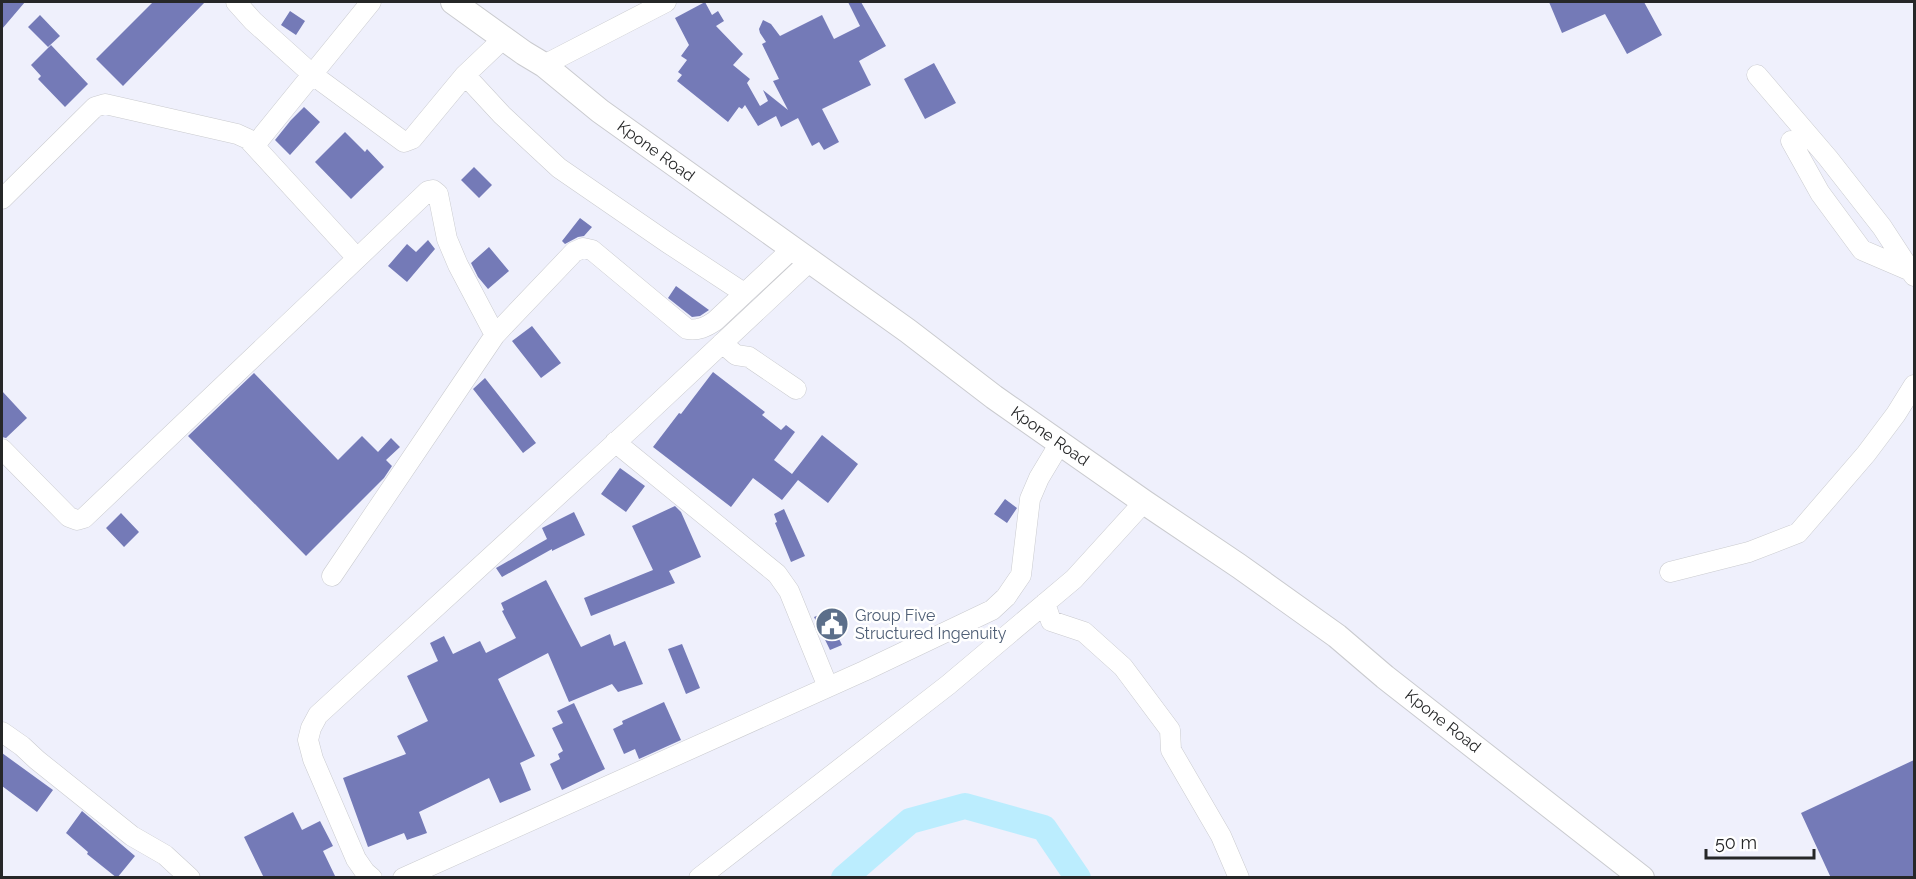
<svg xmlns="http://www.w3.org/2000/svg" width="1916" height="879" font-family="Raleway,sans-serif">
  <style>
    .built { fill: #eff0fc }
    .lines { fill: none; stroke-linecap: round; stroke-linejoin: round }
    .river { stroke: #bbedfe; stroke-width: 26 }
    .building { fill: #747ab7 }
    .minor-casing { stroke: #cacbcf; stroke-width: 21 }
    .major-casing { stroke: #cacbcf; stroke-width: 26 }
    .minor { stroke: #fff; stroke-width: 20 }
    .major { stroke: #fff; stroke-width: 24 }
    .labels { text-anchor: middle; dominant-baseline: central; stroke-width: 5; stroke-linejoin: round; paint-order: stroke }
    .street-label { font-size: 16px; fill: #262728; stroke: #fff }
    .service-label { font-size: 16px; fill: #4e5e75; stroke: #fff; text-anchor: start }
  </style>
  <rect width="100%" height="100%" fill="#fafbff"/>
  <path class="built" d="M2,2h1912v875l-1912,1z"/>
  <g class="lines">
    <path class="river" d="M844,878l66,-57 55,-15 79,22 34,50"/>
  </g>
  <path class="building" d="M2,2h23l-23,27z
    M153,2h52l-82,84 -27,-27z
    M705,2l7,13 6,-4 6,10 -8,5 27,28 -10,11 17,14 -3,4 13,23 8,-5 -5,-11 25,20 -15,-29 6,-2 -17,-35 4,-2 -6,-9 -1,-4 4,-9 8,4 9,12 42,-21 12,24 26,-13 -12,-24h13l25,44 -27,15 12,24 -49,24 17,33 -15,8 -5,-8 -7,4 -14,-28 -17,9 -5,-11 -18,10 -13,-21 -3,4 -3,-2 -11,15 -51,-41 5,-6 -4,-3 9,-12 -6,-4 8,-11 -14,-27z
    M1549,2h95l18,33 -35,19 -22,-40 -43,19z
    M290,11l15,10 -9,14 -15,-10z
    M40,15l20,21 -12,11 -20,-20z
    M51,45l37,39 -23,23 -27,-28 3,-3 -10,-11z
    M934,63l22,40 -31,16 -21,-40z
    M304,107l16,15 -30,33 -15,-15 16,-20z
    M345,132l20,20 2,-3 17,18 -33,32 -36,-37z
    M474,167l18,18 -13,13 -18,-18z
    M580,218l12,9 -8,9 -6,1 -13,7 -3,-3z
    M428,240l7,9 -28,33 -19,-16 19,-22 9,8z
    M489,247l20,24 -21,18 -10,-12 -7,-14z
    M676,286l33,24 -9,6 -8,1 -24,-19z
    M532,326l29,37 -20,15 -29,-37z
    M713,372l52,40 -3,3 19,15 5,-5 9,7 -21,28 18,14 30,-39 36,29 -30,39 -30,-23 -16,20 -29,-22 -22,29 -78,-60 26,-34 2,1z
    M254,373l84,87 24,-24 16,16 13,-14 9,9 -14,13 6,6 -8,12 -78,78 -118,-120z
    M485,378l51,65 -13,10 -50,-64z
    M2,391l25,27 -21,20 -4,-1z
    M620,468l25,18 -19,26 -25,-18z
    M1005,499l12,9 -10,15 -13,-9z
    M675,506l6,6 20,45 -32,14 6,12 -84,33 -7,-18 69,-28 -21,-44z
    M784,509l21,47 -14,6 -16,-39 2,-1 -3,-8z
    M574,512l11,23 -33,16v-2l-50,28 -6,-9 51,-29 -5,-11z
    M121,513l18,19 -15,15 -18,-19z
    M546,580l35,67 29,-13 4,12 11,-5 18,43 -25,8 -6,-8 -43,18 -21,-49 -50,26 37,77 -15,7 11,27 -31,13 -11,-25 -70,34 8,21 -20,7 -3,-7 -36,14 -25,-69 63,-24 -9,-18 31,-15 -21,-45 31,-15 -8,-18 14,-7 9,18 27,-13 6,12 30,-15 -14,-27 2,-1 -3,-7z
    M826,612l16,33 -12,5 -16,-33z
    M682,644l18,44 -14,6 -18,-45z
    M664,702l17,38 -42,19 -4,-10 -11,5 -11,-25 10,-5 -1,-3z
    M574,703l31,66 -43,21 -12,-26 10,-5 -2,-5 5,-3 -11,-23 11,-5 -6,-12z
    M2,753l51,37 -16,22 -35,-26z
    M1914,760v118h-83l-30,-65z
    M82,811l53,45 -18,22 -30,-24 1,-2 -22,-19z
    M293,812l9,18 18,-9 13,25 -10,5 13,27h-72l-20,-41z"/>
  <g class="lines">
    <g class="minor-casing">
      <path id="minor" d="M236,2l17,19 60,54 91,67 8,-3 53,-64 39,-37
        M544,65l122,-63
        M465,75l37,40 57,53 109,75 76,50
        M1757,75l71,83 54,69 32,49
        M1791,141l29,52 42,57 49,21
        M255,145l116,-143
        M2,199l93,-92 10,-3 132,30 11,5 109,119
        M722,343l14,12 13,2 47,32
        M615,442l162,132 12,17 39,96
        M2,449l67,68 8,3 7,-2 344,-327 5,-1 5,4 9,45 11,26 37,70
        M1670,572l79,-20 49,-19 68,-79 30,-40 18,-29
        M332,576l163,-241 79,-83 9,-4 9,2 95,79c11,2 19,-2 28,-8l77,-72
        M1045,603l6,18 33,11 39,35 47,63 1,20 50,86 18,42
        M2,732l20,14 15,14 95,76 33,19 25,23
        M372,878l-7,-6 -9,-13 -43,-100 -5,-19 3,-12 7,-13 319,-292 173,-162
        M403,878l461,-207 128,-61 14,-13 15,-22 9,-76 9,-21 21,-35
        M699,878l249,-193 126,-106 70,-77"/>
    </g>
    <g class="major-casing">
      <path id="major" d="M453,2l71,51 20,12 56,46 308,220 86,66 150,105 95,64 98,70 48,41 257,201"/>
    </g>
    <use href="#minor" class="minor"/>
    <use href="#major" class="major"/>
  </g>
  <defs>
    <g id="civic-disc" transform="scale(1.725)"><circle r="9.5" fill="#5c6f8a" stroke="#fff"/><path d="M-.6-6.5H3V-4.5H.6V-3L4-1V1h2V6H-6V1h2V-1L-.6-3ZM-1.2 2.5V6h2.4V2.5Z" fill="#fff"/></g>
  </defs>
  <g fill-rule="evenodd">
    <use href="#civic-disc" x="832" y="624"/>
  </g>
  <g class="labels">
    <g class="street-label">
      <text transform="translate(656 151) rotate(36)">Kpone Road</text>
      <text transform="translate(1050 436) rotate(35)">Kpone Road</text>
      <text transform="translate(1443 721) rotate(38)">Kpone Road</text>
    </g>
    <g class="service-label">
      <text x="855" y="615">Group Five<tspan x="855" dy="18">Structured Ingenuity</tspan></text>
    </g>
  </g>
  <rect width="1916" height="879" fill="none" stroke="#262728" stroke-width="6"/>
  <path d="M1706 849v9h108v-9" fill="none" stroke="#262728" stroke-width="3"/>
  <text x="1715" y="849" font-size="18" fill="#262728" stroke="#ffffff" stroke-width="4.5" paint-order="stroke">50 m</text>
</svg>
